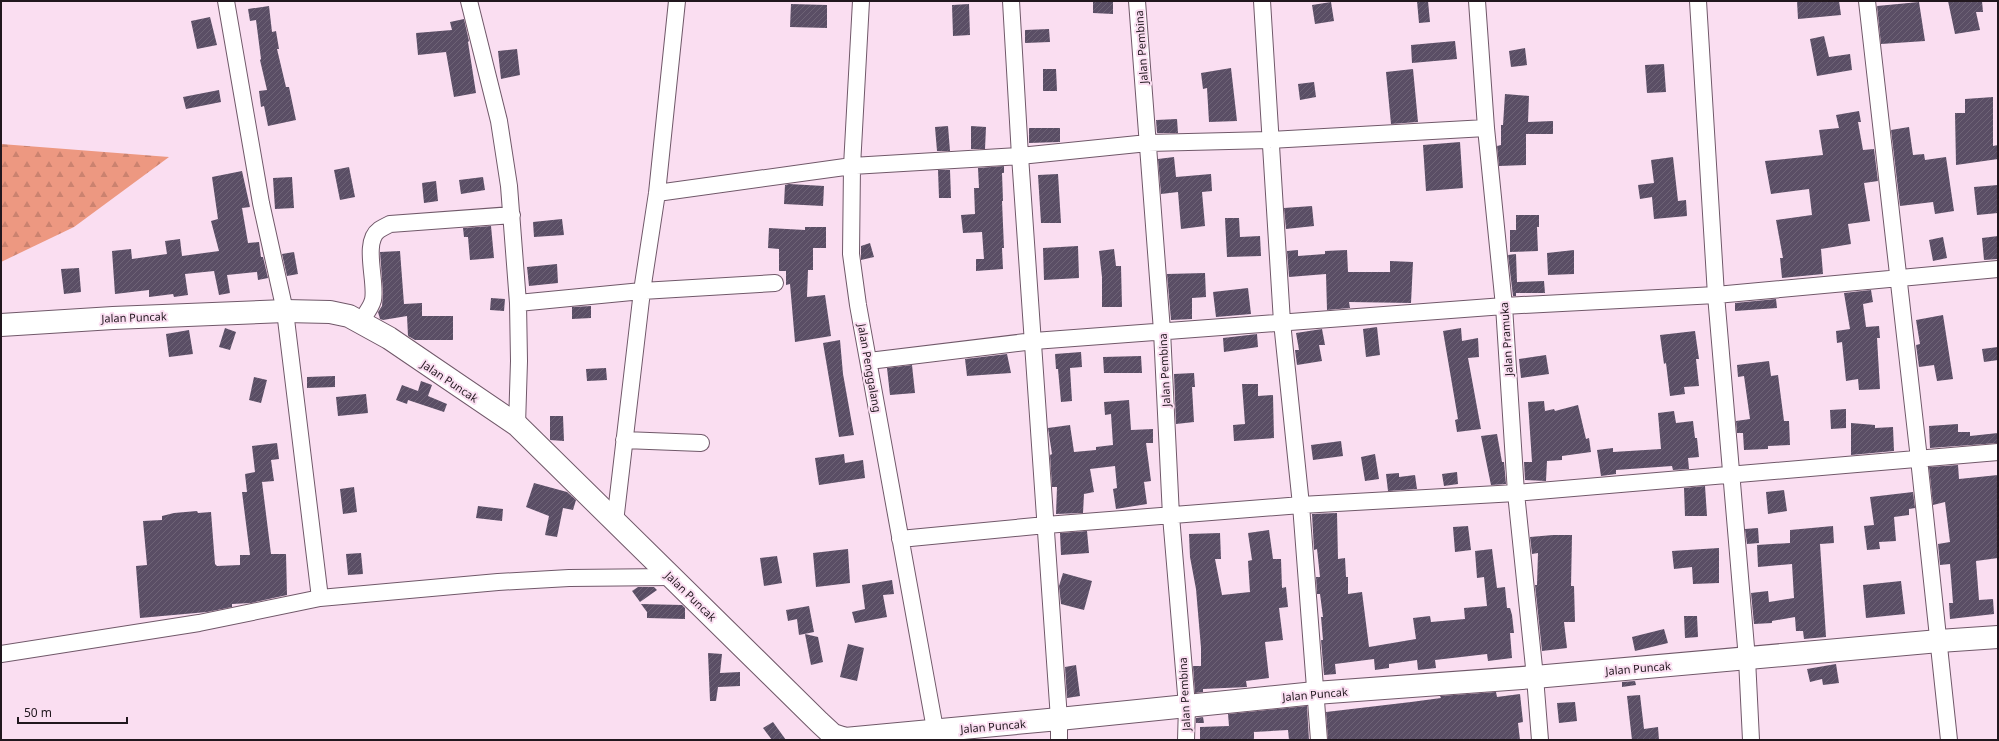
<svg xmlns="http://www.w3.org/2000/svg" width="1999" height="741" font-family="'Noto Sans',sans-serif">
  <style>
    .forest { fill: url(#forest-firs) }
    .building { fill: url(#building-hatch) }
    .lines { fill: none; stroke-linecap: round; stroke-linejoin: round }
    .street-casing { stroke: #705869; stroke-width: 18 }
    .secondary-casing { stroke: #705869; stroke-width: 24 }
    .street { stroke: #fff; stroke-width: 16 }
    .secondary { stroke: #fff; stroke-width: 22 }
    .labels { text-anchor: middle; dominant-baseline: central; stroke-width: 4; stroke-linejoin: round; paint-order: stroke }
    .street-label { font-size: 11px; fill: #21171e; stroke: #fadef1 }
  </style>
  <defs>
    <pattern id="forest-firs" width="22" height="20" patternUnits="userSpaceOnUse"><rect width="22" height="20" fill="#ed9881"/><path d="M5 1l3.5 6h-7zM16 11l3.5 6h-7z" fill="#cb826f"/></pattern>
    <pattern id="building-hatch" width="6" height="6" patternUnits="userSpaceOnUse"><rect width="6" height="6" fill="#5a4e65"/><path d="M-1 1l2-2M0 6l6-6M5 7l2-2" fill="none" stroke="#6e6376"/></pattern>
  </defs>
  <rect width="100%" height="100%" fill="#fadef1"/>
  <path class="forest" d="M1,144l168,13 -95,70 -73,35z"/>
  <path class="building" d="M1093,1h20v13l-20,-1z
    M1417,1h11l2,21 -11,1z
    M1797,1h42l2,14 -43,4z
    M1948,1h34l1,11h-7l4,18 -25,4z
    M1331,2l3,19 -19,3 -3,-19z
    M1919,2l6,39 -44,3 -4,-38z
    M791,4l36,1v23l-37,-1z
    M969,4l1,31 -17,1 -1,-31z
    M269,6l3,26 4,-1 3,18h-2l9,38h3l7,33 -28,6 -4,-20 -3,1 -2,-16 8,-1 -7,-30 1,-1 -5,-39 -6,1 -2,-12z
    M210,17l7,28 -20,4 -6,-28z
    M464,19l5,22 -1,1 8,51 -22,4 -8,-45 -28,3 -2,-22 36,-3 -2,-8z
    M1049,29l1,13 -25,1v-13z
    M1824,36l5,21 21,-3 2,16 -35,6 -7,-37z
    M1455,41l2,18 -45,4 -1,-18z
    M1525,48l2,17 -16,2 -2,-16z
    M517,49l3,26 -19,4 -3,-28z
    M1664,64l2,28 -19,1 -2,-28z
    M1231,68l6,53 -28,1 -2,-34 -4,1 -2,-16z
    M1043,69h13l1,22h-14z
    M1413,69l5,53 -27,2 -5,-52z
    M1314,82l2,15 -16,3 -2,-16z
    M219,90l2,12 -35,7 -3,-12z
    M1505,94l24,2 -1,26 25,-1v13h-27v31l-27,1 -2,-20 4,-1v-20h2z
    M1993,97v49l5,-1v14l-42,6 -1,-52h10v-14z
    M1859,111l2,11h-3l5,28 11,-1 4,32 -14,2 6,38 -22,3 3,20 -30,5 2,25 -41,4 -2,-20h3l-7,-38 36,-5 -3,-26 -38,5 -6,-33 58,-6 -4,-25 20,-2 -3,-13z
    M1177,119l1,14h-21l-1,-13z
    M948,126l2,25h-13l-2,-24z
    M971,126l15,1 -1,22h-14z
    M1909,127l4,28 11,-1 1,6 21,-3 8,54 -19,3 -2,-12 -33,4 -9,-76z
    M1029,128h31v14l-31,1z
    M1460,142l3,46 -37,3 -3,-46z
    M1174,157l2,20 35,-3 1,17 -10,1 3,34 -24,3 -3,-37 -17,2 -3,-35z
    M1673,157l5,44 8,-1 1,16 -33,3 -2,-22 -12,2 -2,-14 16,-2 -3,-23z
    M1004,166v7h-2l1,28h-1l2,47h-2l1,21 -27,2v-12h8l-2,-27 -19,1 -2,-18 14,-1 -1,-26h5l-1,-20z
    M349,167l6,30 -15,3 -6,-30z
    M938,170h12l1,28h-12z
    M242,171l8,36 -8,1 6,35 11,-1 2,15h2l5,21 -10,2 -1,-8 -30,3 3,18 -11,2 -5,-24 -29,3 3,21 -14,2 -1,-3 -24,3v-7l-34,4 -3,-43 19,-2 1,10 35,-5 -2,-13 15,-2 2,17 37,-5 -8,-30 7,-2 -6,-42z
    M1058,174l3,49h-20l-3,-48z
    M292,177l2,31 -19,1 -2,-31z
    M483,177l2,13 -24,4 -2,-14z
    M436,181l2,20 -14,2 -2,-20z
    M789,184l35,2 -1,20 -39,-2 1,-19z
    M1998,185v28l-21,2 -3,-28z
    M1312,206l2,20 -28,3 -2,-21z
    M1516,215h23v12h-2l1,24 -28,1v-22h6z
    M1225,218h14l1,19 20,-1 1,20 -34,1z
    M562,219l2,16 -30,2 -1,-15z
    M491,226l3,32 -24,2 -2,-23h-4l-1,-9z
    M805,227h21v21h-13v22h-5l-1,27 18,-2 6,41 -36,6 -5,-58 -4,1v-14h-7v-22l-11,-1 1,-20 36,2z
    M1998,236v23l-14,1 -2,-22z
    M1943,237l4,21 -14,3 -4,-21z
    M870,243l4,14 -13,3v-14z
    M1078,246l1,32 -35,2 -1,-32z
    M1114,249l2,17h5l1,41h-20v-30l-3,-26z
    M1298,250v6l27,-2v-3l22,-1 1,22h42v-11l23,1 -2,41 -62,-1 1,6 -23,2 -1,-36 -37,3 -2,-26z
    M1574,250v24l-26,1 -1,-22z
    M400,251l4,53 18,-1v13h31v24h-38l-7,-4 -1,-20 -24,4 -3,-1 -2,-7 4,-6 1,-14 -3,-40z
    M294,252l4,22 -11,2 -5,-22z
    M1516,254l1,28 27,-1 1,12h-29v3h-3l-5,-41z
    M557,264l1,19 -29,3 -2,-19z
    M79,268l2,24 -17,2 -3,-25z
    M1205,273l1,24 -14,1v21l-21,1 -4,-46z
    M1248,288l3,26 -35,3 -3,-25z
    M1871,290l2,12 -10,2 3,23 13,-1 1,12h-3l3,51 -21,1 -1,-11 -12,2 -4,-39 -5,1 -1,-12 14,-2 -6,-36z
    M491,298l14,1 -1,12 -14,-1z
    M1776,299l1,9 -42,3v-8z
    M591,306v12l-19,1v-12z
    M1943,315l10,64 -16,2 -3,-16 -15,2 -3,-22 4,-1 -4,-24z
    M1377,327l3,28 -14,2 -3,-28z
    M225,328l11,4 -6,18 -11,-3z
    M1461,328l1,13 16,-3 1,19 -11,1 13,71 -24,3 -2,-12 3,-1 -15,-88z
    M1322,329l3,16h-6l3,16 -25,4 -2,-15h4l-3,-17z
    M189,330l4,24 -24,3 -3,-23z
    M1695,331l4,28h-3l3,27 -15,1 1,7 -15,2 -4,-33 -2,1 -4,-29z
    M1257,334l1,13 -34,5 -1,-14z
    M840,340l3,34 11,61 -15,2 -16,-94z
    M1998,347v13l-14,2 -2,-13z
    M1081,352l1,15 -12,1 2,33 -11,1 -3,-33h-2l-1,-15z
    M1007,354l4,19 -44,3 -2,-17z
    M1546,355l3,19 -28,4 -2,-19z
    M1141,356l1,17h-38l-1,-16z
    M1769,361l2,15 7,-1 6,46h5l1,24 -22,1v3l-24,1 -1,-17h-6l-1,-12 14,-2 -6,-43 -6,1 -1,-12z
    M912,365l3,28 -25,2 -3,-27z
    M606,368l1,12 -20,1 -1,-12z
    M1194,373l1,14h-3l2,35 -18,2 -2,-50z
    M335,376v11l-28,1v-11z
    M254,377l13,3 -6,23 -12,-3z
    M421,381l11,4 -4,11 19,8 -3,8 -36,-12 -1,4 -11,-4 6,-15 16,6z
    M1242,384h16v12l15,-1 1,43 -40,3 -1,-16 12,-1z
    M366,394l2,19 -30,3 -2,-19z
    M1129,400l2,30 22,-1v14h-7l5,38 -7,1 3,22 -31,5 -3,-20 4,-1 -2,-22 -25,3 4,23 -10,2 -1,19 -27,1 1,-27h-5l-2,-32 2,-1 -4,-26 22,-3 4,27 22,-2v-3l17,-2 -2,-31 -6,1 -1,-13z
    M1544,401l1,10 9,-2 1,2 23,-6 8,34 3,-1 2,14 -29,4v4l-15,1 -1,20 -21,-1 -1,-18h8l-4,-60z
    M1846,409v19l-15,1 -1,-19z
    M1674,411l2,12 17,-2 2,17h2l2,19 -11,1 1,11 -16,1 -1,-4 -56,4v4l-15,2 -4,-26 16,-2v4l48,-3 -3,-36z
    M550,416h13l1,25 -14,-1z
    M1851,423l24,2v3l18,-1 1,24 -43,4z
    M1958,424v8h12v4l28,-3v10l-68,5 -1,-22z
    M1497,434l5,28h2l2,22 -15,1 -10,-49z
    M1341,441l2,15 -30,4 -2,-15z
    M277,443l2,16 -8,1 3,21 -12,1 9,72h15l1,41 -36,8 -19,1v3l-25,5 -67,6 -4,-52 11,-1 -4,-44 19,-1v-4l12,-3 23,-2 1,2 13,-1 4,52 2,2 23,-1v-10h10l-8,-63h5l-2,-18 10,-2 -3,-26z
    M844,454l1,9 18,-3 2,18 -46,7 -4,-27z
    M1375,454l4,25 -14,2 -4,-24z
    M1958,465l1,14 39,-4v83l-22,3 3,39 14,-1 1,15 -44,5 -1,-16h4l-3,-39 -10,1 -2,-21 12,-2 -5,-40 -12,3 -4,-38z
    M1457,472l1,12 -14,2 -2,-12z
    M1399,473v4l16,-2 2,14 -29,2 -2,-17z
    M534,483l33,9 9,8 -3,10 -10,-2 -6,29 -12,-2 4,-19 -23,-9z
    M1705,486l2,30h-22l-1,-28z
    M354,487l3,25 -14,2 -3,-25z
    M1784,490l3,21 -19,3 -2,-22z
    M1913,492l2,16 -6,1v6l-15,2 2,24 -17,1 1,7 -13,1 -3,-24 10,-1 -4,-28z
    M478,506l25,3 -1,12 -26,-3z
    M1337,513l1,46 7,-1 1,19h2v17l14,-2 7,55 47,-8 -3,-21 17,-2 1,6 34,-3 -1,-11 23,-2 -3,-29 -7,1 -2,-27 17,-2 5,39 8,-1 2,21h3l2,7 2,18h-4l2,25 -24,3 -1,-7 -52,6 1,8 -18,2 -1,-10 -28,4v4l-14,2 -1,-11 -39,5 1,10 -12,1 -3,-35h2l-2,-23h2l-3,-23h-3l-1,-17h4l-3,-28 -3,1 -2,-36z
    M1468,526l3,24 -16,2 -2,-25z
    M1833,526l1,17 -14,1 6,93 -22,2 -1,-8h-7l-1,-14 -23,4v2l-18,1 -3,-31 17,-2 1,11 25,-4 -2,-34 -34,3 -1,-22 33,-2v-13z
    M1758,528l1,15 -12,1 -2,-15z
    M1269,530l4,29h8l1,29 4,-1 2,20 -9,1 4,32 -18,2 4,36 -23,3 1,6 -44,2v3l-8,1 -2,-27h8v-18l-5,-59 -6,-32 -1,-23 31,-1 1,26h-6l7,36 28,-3 -2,-31 4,-1 -4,-27z
    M1087,531l2,22 -28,2 -1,-22z
    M1553,535h19l-1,51h3l1,36h-11l3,26 -25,3 -7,-66h2l1,-32 -6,1 -2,-17z
    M1719,548v35l-26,1 -1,-17 -18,2 -2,-18z
    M848,549l2,34 -34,4 -3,-34z
    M361,553l2,21 -15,1 -2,-21z
    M777,556l5,27 -18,3 -4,-28z
    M1063,573l29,8 -8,29 -23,-6 -2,-18z
    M892,580l2,14 -11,1 4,22 -32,6 -3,-11 13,-3 -3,-24z
    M1901,581l4,33 -39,4 -3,-33z
    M638,587h16l3,3 -17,12 -8,-11z
    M641,604l41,1 3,3v11l-38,-1v-6z
    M809,606l5,26 -15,3 -2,-16 -9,2 -2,-11z
    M1684,616h13l1,21 -13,1z
    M1664,629l4,14 -33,8 -3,-14z
    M805,634l13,3 5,25 -12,3z
    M848,644l16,4 -7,33 -17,-4z
    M708,653l14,1 -2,19 20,-1v14l-22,1 -2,14h-6z
    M1836,664l3,19 -16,2 -1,-6 -12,3 -3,-13z
    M1076,665l4,31 -13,2 -2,-31z
    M1635,681l1,4 -14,2v-5z
    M1496,692l1,5 23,-3 3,28 -5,1 2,17h-192l-2,-28 85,-10 30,-4 -1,-2z
    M1640,695l4,34 14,-2 1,13h-27l-5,-44z
    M1575,702l2,19 -18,2 -2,-20z
    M1307,706l2,34h-20l-1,-10 -34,2v8h-54v-13l29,-1 -1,-12z
    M1203,717l1,6h-8v-5z
    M773,722l13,18h-14l-9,-12z"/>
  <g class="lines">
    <g class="street-casing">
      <path id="street" d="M226,1l35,202 24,108 35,287
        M469,1l30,120 10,65 9,117 1,58 -2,64
        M861,1l-9,165 -1,88 7,51 79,435
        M1011,1l9,155 39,563v21
        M1137,1l25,330 9,185 16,190 -1,34
        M1262,1l20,321 19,183 18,235
        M1477,1l9,127 18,178 12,187 19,184 5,63
        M1698,1l18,294 31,364 4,81
        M1867,1l52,458 30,281
        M657,193l195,-27 168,-10 128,-13 121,-3 217,-12
        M518,303l124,-12 133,-8
        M360,322c5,-7 11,-14 13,-22 4,-18 -11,-58 6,-70 3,-2 7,-4 11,-6l122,-9
        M869,361l165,-20 470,-35 212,-11 282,-26
        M624,440l77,3
        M615,522l27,-231 15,-98 20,-192
        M900,539l146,-14 255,-20 215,-12 482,-41
        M1,654l198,-31 121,-25 178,-16 71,-4 102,-1"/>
    </g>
    <g class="secondary-casing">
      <path id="secondary" d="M1,325l112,-7 172,-7 45,1 19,4 40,22 128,87 302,297 14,13 12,4 214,-20 256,-26 220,-16 404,-36 59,-4"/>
    </g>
    <use href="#street" class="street"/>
    <use href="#secondary" class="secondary"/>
  </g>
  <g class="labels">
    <g class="street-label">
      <text transform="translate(1141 47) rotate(-94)">Jalan Pembina</text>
      <text transform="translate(134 317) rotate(-2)">Jalan Puncak</text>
      <text transform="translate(1506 339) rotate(-94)">Jalan Pramuka</text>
      <text transform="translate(870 368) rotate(80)">Jalan Penggalang</text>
      <text transform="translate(1164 370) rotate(-93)">Jalan Pembina</text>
      <text transform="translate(450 381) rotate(34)">Jalan Puncak</text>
      <text transform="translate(691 596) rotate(44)">Jalan Puncak</text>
      <text transform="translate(1638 668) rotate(-5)">Jalan Puncak</text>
      <text transform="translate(1184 694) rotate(-93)">Jalan Pembina</text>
      <text transform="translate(1315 694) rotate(-5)">Jalan Puncak</text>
      <text transform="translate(993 726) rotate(-5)">Jalan Puncak</text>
    </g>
  </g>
  <rect width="1999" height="741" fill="none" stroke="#21171e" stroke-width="4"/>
  <path d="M18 717v6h109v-6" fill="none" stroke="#21171e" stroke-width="2"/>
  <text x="24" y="717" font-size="12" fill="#21171e" stroke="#fadef1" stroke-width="3" paint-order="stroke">50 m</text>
</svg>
